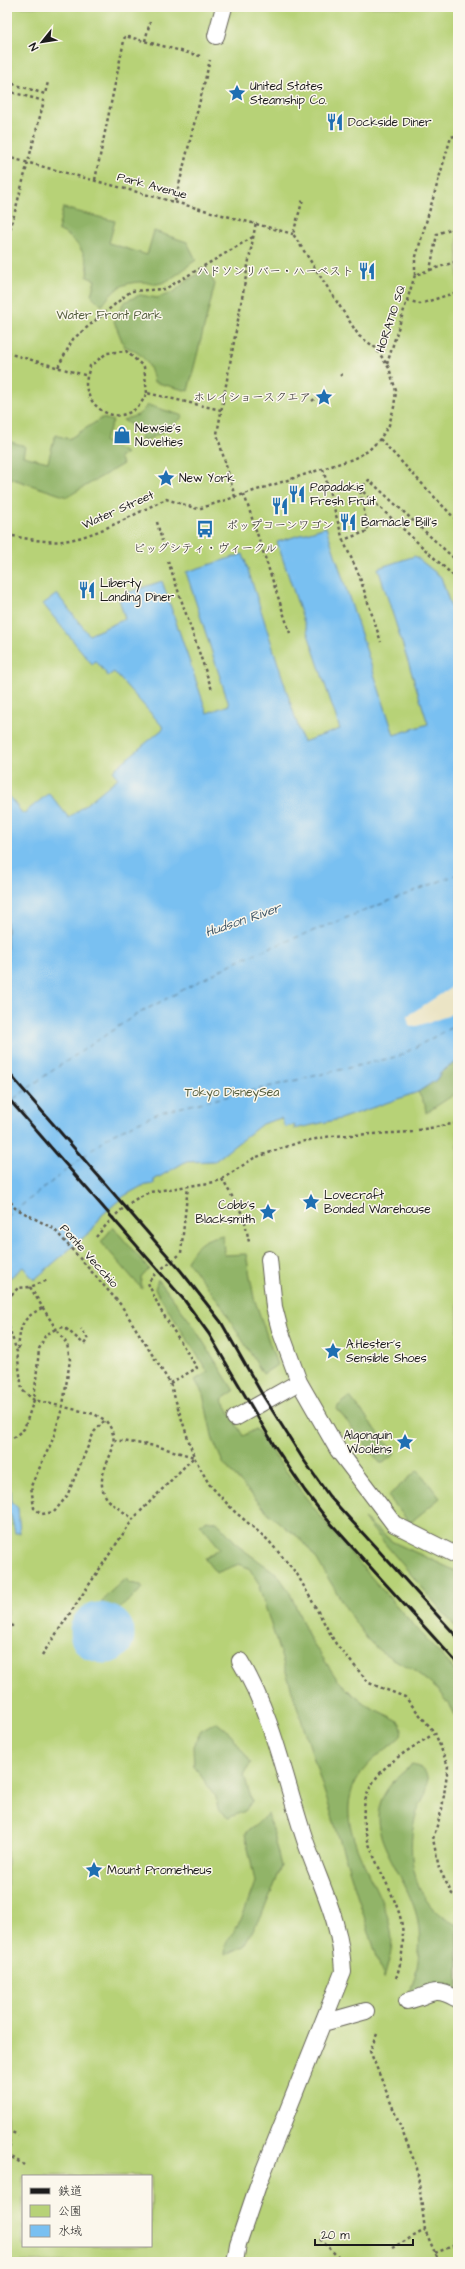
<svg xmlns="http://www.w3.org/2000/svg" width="465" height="2269" font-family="'Architects Daughter','Klee One',sans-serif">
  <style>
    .green { fill: #b7d277; stroke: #6a774a; fill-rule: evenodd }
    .forest { fill: #91b468; stroke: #566842 }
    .water { fill: #79c0f1; stroke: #4a6e86 }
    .pier { fill: #ebe4c5 }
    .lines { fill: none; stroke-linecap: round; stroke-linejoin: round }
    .river { stroke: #79c0f1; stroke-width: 59 }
    .ferry { stroke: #3d5567; stroke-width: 1; stroke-dasharray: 5 4; stroke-linecap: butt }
    .service-casing { stroke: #646257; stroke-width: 18 }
    .path { stroke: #646257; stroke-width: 2.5; stroke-dasharray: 3 3; stroke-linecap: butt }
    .service { stroke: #fff; stroke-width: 16 }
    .rail { stroke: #1c1c1c; stroke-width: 3 }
    .labels { text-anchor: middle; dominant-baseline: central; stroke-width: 3; stroke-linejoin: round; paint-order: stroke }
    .poi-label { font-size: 12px; fill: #1c1c1c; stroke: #fbf7ec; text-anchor: start }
    .street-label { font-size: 12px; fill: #1c1c1c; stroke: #fbf7ec }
    .park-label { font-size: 12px; fill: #525c3c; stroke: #fbf7ec }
    .water-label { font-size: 13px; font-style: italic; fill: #3d5567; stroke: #fbf7ec }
  </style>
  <rect width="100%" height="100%" fill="#fbf7ec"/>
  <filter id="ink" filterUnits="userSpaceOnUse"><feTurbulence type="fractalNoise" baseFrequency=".025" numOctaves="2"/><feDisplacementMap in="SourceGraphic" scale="8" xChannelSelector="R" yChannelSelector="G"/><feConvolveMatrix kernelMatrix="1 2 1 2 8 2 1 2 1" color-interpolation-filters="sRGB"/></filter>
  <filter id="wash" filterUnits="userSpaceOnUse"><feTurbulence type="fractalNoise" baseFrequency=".012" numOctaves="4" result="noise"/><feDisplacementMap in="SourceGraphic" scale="16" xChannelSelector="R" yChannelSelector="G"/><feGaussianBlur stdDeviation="0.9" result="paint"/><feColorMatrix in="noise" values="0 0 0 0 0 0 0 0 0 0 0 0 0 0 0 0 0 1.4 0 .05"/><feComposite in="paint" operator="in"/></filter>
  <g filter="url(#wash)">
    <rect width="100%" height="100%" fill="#ebe4c5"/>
    <path class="green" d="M7,7h451v2255h-451zM23,2176h128v70h-128z"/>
    <path class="forest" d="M63,208l52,13 -6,22 38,12 7,-24 33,11 9,18c-12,8 -25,22 -39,24 -5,1 -10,-2 -15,-2 -20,0 -29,8 -40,24l-11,-11 4,-15 -8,-3c4,-20 -11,-39 -29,-47z
      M206,269l9,15 -27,107 -34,-9c-3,-19 -12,-29 -30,-36l-10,-25 10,-19 16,-7 17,3 17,-6 12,-11z
      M148,405l35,11 -8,9 -32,17 -4,-12 -16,-10 15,-5z
      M102,418l11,3 -9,20 22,12 -7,5 4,6 -56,33 -60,-20v-36l18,5 -2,10 25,6 7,-27 14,4z
      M458,1061v31l-32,21 -1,-8 -7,-13 18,-12 6,-9z
      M113,1227l36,42 -8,9 1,11 -41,-47z
      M223,1235l1,20 22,-1 8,44 23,67 -14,9 -43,-71 -33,-42c10,-18 17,-22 36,-26z
      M158,1279l34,45 42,67 -12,8 21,37 13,-7c59,87 126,162 197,239l5,8v45l-6,-12 -15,-20 -21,-17 -36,-21 -12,-11 -16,-22 -36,-60 -14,-18 -30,-23 -49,-54 -10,-23 -10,-46 -8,-14 13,-8 -53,-83z
      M350,1397l45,57 -12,9h-3l-43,-54 1,-3z
      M418,1470l22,28 -29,24 -3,-1 -20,-25z
      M364,1519l29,23 65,30v58z
      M207,1520l10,2 25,27 35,25 12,17 20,46 28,42 14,14 17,13 29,14 5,8 -1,8c-14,14 -31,23 -42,40 -33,51 24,106 32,155 3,16 -3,32 -7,48l-125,-392h2l-12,-19 -10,-4 -23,9 -11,-14 15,-11 -20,-24z
      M126,1578l3,5 12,2 2,3 -39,34 -11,-7 14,-20z
      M216,1722l15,12 20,29 -7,12 8,26 -7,10 -17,7 -10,-9 -2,-12 -22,-31 -1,-20 8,-16z
      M412,1765c8,2 14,4 15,13 3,13 -7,25 -11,37 -12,41 -1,94 42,110v68h-49c10,-22 14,-55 7,-80 -17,-57 -74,-96 -4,-148z
      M268,1813l13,53 -5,15 -12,29 -20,36 -19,9 1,-12 16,-25 13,-36 -10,-49 11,-8z"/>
    <path class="water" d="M326,527l68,208 34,-11 -50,-156 37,-12 26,21 17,52v432l-16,10 -6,9 -18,12 -78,27 -46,10 1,-4 -10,2 -4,-9 -19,6 -47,37 -30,1 -31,18v4l-12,2 -18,10 -22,19 -10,15 -58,50 -11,-13 -12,10h-4v-483l16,20 26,-21 20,25 49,-40 -6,-7 52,-43 -50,-56 -6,4 -12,-15 -4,3 -49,-60 14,-10 32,41 36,-16 -7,-23 44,-15 45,132 22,-8 -43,-133 57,-18 60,188 37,-13 -63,-187z
      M7,1486l4,5 1,11 6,6 2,25h-5l-4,-17 -4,-6z"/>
    <path class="pier" d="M458,983v26l-10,7 -31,10 -6,1 -2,-2 -2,-9z"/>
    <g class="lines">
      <path class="river" d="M99,1632l6,2"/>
      <path class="ferry" d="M7,1104l39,-29 88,-59 105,-56 219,-86
        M7,1217l105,-83 49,-22 238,-56 59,-32"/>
    </g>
  </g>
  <g filter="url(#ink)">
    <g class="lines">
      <g class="service-casing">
        <path id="service" d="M216,36l8,-29
          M269,1259l5,48 6,23 19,52 39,68 56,74 64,32
          M235,1418l64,-36
          M407,2001c22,-4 25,-16 48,-3
          M323,2023l43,-12
          M235,2262l3,-18 20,-59 85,-213c-2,-50 -21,-83 -37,-129 -21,-61 -32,-126 -66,-182"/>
      </g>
      <path class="path" d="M145,41l5,-19
        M7,82l38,12 3,-12
        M7,91l37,10 -37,141
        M7,157l286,77
        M95,180l30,-144 75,20
        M175,201l35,-141
        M430,270l28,-9
        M415,275v-15l36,-123 7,-2
        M407,300l13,4 34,-11
        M7,353l81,23
        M387,364l28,-89 15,-5 7,-36 21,-8
        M58,367l15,-28 58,-48 34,-2 88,-52
        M340,376l4,-3
        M147,393l-3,-26 -18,-16 -19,2 -17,13c-1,5 -4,13 -4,18 1,20 23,38 42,29 9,-3 15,-12 19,-20l74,17
        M312,401l5,-4
        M380,439l78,83
        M323,469l20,71 25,-9 -8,-41
        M244,494l46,139
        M235,497l-18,-63 39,-212
        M157,522l5,19
        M7,535c18,3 37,8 56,6 33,-4 73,-28 103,-42l32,10 155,-50 15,-8 12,-12 9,-14 5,-18 2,-16 -7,-23 -13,-20 -17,-12 -66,-102 10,-35
        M343,540l16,35 22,67
        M168,561l44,129
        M458,562l-89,-82 -9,9 98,91
        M418,1130l40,-7
        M222,1179l22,38 5,25
        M7,1197l8,11 39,21 67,76 49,78 24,74 15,27 25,27 34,29 29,34 39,70 33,39 36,14 30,36 13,33 -6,43 -9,30 6,29 13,26 6,3
        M96,1237c15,-18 31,-36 54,-45l65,-10 7,-3 32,-21 46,-16 31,-6 82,-4
        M30,1287l26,42 8,-2 20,17 4,-5 -7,-10
        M7,1299l11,-11 12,-1 18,-7
        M7,1321l10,31 5,38 12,10 60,14 11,6
        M18,1349c3,-24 2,-29 24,-41
        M170,1383l27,-15 -37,-59 -12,-26c8,-13 22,-19 33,-30l7,-67
        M7,1438h6l11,-9 10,-29 5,-51 7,-15 10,-5 11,15 3,16 -7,45 -10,34 -22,47 3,22 8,6 12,-2 13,-16 27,-64 11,-12c25,28 -14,48 0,75 4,9 20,17 28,24
        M7,1608l2,3 -1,10 4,5 -5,3
        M42,1655l91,-136 61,-62 -38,-11 -41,-6
        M396,1978c8,-23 10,-48 1,-71 -17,-45 -56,-90 -16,-135 15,-16 36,-27 54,-39
        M377,2034l-7,17 47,117 8,62 14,32
        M7,2128l3,18 -3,6
        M7,2130l11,5
        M7,2154l17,11
        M320,2239l23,23
        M392,2248l33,-18
        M435,2253l23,-9
        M367,2262l4,-2"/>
      <use href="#service" class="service"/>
      <path class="rail" d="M7,1071l174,200 40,51 41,72 41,65 26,37 129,142
        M7,1097l178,204 24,33 65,111 31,46 21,27 132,146"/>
    </g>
  </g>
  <defs>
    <g id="sight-bare" transform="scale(1.38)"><path d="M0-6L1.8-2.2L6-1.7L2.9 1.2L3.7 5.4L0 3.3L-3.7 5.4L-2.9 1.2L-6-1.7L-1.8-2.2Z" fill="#1f6fb2" stroke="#fbf7ec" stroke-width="2.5" paint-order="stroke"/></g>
    <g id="restaurant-bare" transform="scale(1.38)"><path d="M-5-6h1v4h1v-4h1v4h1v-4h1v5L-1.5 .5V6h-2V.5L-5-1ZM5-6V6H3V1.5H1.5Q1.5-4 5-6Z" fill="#1f6fb2" stroke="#fbf7ec" stroke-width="2.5" paint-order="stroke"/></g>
    <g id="shop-bare" transform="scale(1.38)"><path d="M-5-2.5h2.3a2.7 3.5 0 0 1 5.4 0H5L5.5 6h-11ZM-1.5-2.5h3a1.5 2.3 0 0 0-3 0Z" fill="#1f6fb2" stroke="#fbf7ec" stroke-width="2.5" paint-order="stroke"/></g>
    <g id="bus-bare" transform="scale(1.38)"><path d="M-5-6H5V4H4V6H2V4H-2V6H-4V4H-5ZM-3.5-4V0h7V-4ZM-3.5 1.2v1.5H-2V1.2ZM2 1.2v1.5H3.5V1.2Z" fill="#1f6fb2" stroke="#fbf7ec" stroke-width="2.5" paint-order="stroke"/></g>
  </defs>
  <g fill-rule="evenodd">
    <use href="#sight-bare" x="237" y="93"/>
    <use href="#restaurant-bare" x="335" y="122"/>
    <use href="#restaurant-bare" x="367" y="271"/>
    <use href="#sight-bare" x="324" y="397"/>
    <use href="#shop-bare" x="122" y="435"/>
    <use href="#sight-bare" x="166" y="478"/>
    <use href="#restaurant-bare" x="297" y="494"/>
    <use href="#restaurant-bare" x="280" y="506"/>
    <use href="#restaurant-bare" x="348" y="522"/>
    <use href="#bus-bare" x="205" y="529"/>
    <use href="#restaurant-bare" x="87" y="590"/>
    <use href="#sight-bare" x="311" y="1202"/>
    <use href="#sight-bare" x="268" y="1212"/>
    <use href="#sight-bare" x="333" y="1351"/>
    <use href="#sight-bare" x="405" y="1442"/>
    <use href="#sight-bare" x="94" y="1870"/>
  </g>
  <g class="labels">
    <g class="poi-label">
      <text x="250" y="86">United States<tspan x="250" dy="14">Steamship Co.</tspan></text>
      <text x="348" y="122">Dockside Diner</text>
      <text x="354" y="271" text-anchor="end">ハドソンリバー・ハーベスト</text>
      <text x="311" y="397" text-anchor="end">ホレイショースクエア</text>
      <text x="135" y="428">Newsie's<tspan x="135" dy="14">Novelties</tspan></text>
      <text x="179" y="478">New York</text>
      <text x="310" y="487">Papadakis<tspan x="310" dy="14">Fresh Fruit</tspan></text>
      <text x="361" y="522">Barnacle Bill's</text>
      <text x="280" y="525" text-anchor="middle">ポップコーンワゴン</text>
      <text x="205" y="548" text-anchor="middle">ビッグシティ・ヴィークル</text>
      <text x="100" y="583">Liberty<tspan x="100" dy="14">Landing Diner</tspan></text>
      <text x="324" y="1195">Lovecraft<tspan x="324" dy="14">Bonded Warehouse</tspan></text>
      <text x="255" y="1205" text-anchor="end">Cobb’s<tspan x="255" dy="14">Blacksmith</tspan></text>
      <text x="346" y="1344">A.Hester’s<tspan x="346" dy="14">Sensible Shoes</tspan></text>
      <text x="392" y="1435" text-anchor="end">Algonquin<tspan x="392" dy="14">Woolens</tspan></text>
      <text x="107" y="1870">Mount Prometheus</text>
    </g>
    <g class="street-label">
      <text transform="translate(152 186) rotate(15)">Park Avenue</text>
      <text transform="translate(391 319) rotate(-72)">HORATIO SQ</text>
      <text transform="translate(118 510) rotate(-24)">Water Street</text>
      <text transform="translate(89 1256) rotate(48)">Ponte Vecchio</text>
    </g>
    <g class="park-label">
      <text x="109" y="315">Water Front Park</text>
      <text x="232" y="1092">Tokyo DisneySea</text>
    </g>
    <g class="water-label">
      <text transform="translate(243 920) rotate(-19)">Hudson River</text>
    </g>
  </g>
  <rect width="465" height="2269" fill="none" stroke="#fbf7ec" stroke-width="24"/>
  <rect x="22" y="2175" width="130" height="72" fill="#fbf7ec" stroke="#a29f99"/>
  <rect x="30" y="2188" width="20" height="6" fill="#1c1c1c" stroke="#a29f99"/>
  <text x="58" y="2195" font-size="12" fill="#1c1c1c">鉄道</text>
  <rect x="30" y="2205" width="20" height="12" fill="#b7d277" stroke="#a29f99"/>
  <text x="58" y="2215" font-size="12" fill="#1c1c1c">公園</text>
  <rect x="30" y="2225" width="20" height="12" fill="#79c0f1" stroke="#a29f99"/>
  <text x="58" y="2235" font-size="12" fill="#1c1c1c">水域</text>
  <g transform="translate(42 42) rotate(240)" stroke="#fbf7ec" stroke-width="3" paint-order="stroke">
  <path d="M0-3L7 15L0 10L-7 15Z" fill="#1c1c1c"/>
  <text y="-6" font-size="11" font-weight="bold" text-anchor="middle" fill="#1c1c1c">N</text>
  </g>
  <path d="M315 2239v6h98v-6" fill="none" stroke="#1c1c1c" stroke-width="2"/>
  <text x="321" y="2239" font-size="12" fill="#1c1c1c" stroke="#fbf7ec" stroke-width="3" paint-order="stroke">20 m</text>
</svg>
